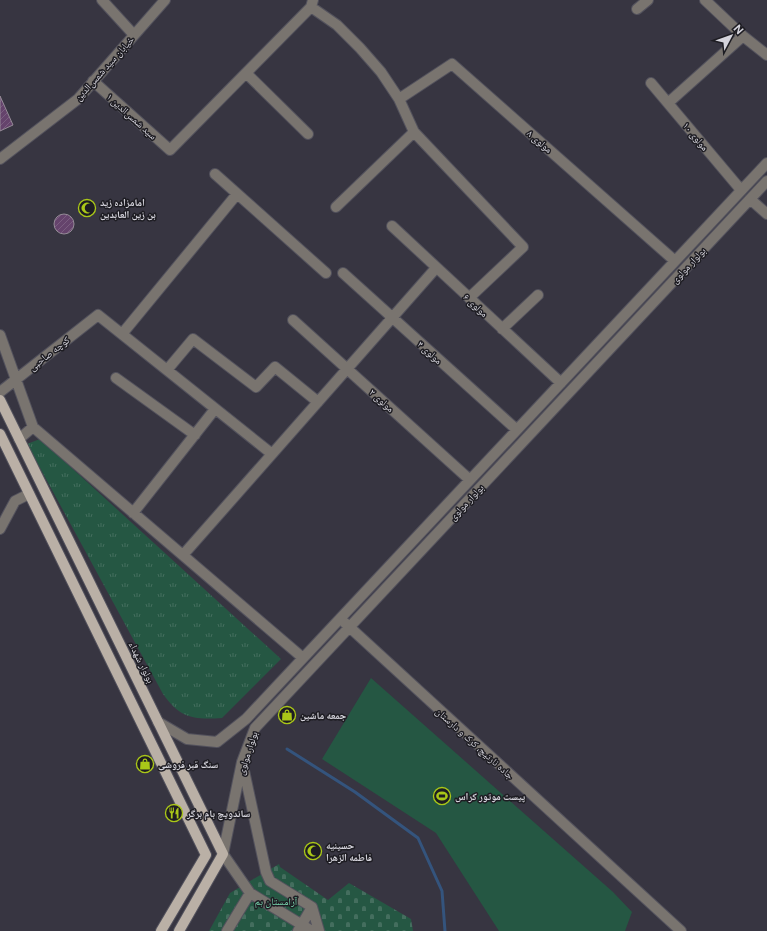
<svg xmlns="http://www.w3.org/2000/svg" width="767" height="931" font-family="'Public Sans','Noto Naskh Arabic',sans-serif">
  <style>
    .grass { fill: url(#grass-tufts) }
    .cemetery { fill: url(#cemetery-stones) }
    .pitch { fill: #255743 }
    .lines { fill: none; stroke-linecap: round; stroke-linejoin: round }
    .stream { stroke: #34547d; stroke-width: 3 }
    .building { fill: url(#building-hatch); stroke: #958b97 }
    .minor-casing { stroke: #53525d; stroke-width: 12 }
    .major-casing { stroke: #53525d; stroke-width: 12 }
    .minor { stroke: #79746f; stroke-width: 10 }
    .major { stroke: #bab0a6; stroke-width: 10 }
    .labels { text-anchor: middle; dominant-baseline: central; stroke-width: 3; stroke-linejoin: round; paint-order: stroke }
    .street-label { font-size: 10px; fill: #d5d4dc; stroke: #1e1d23 }
    .poi-label { font-size: 10px; font-weight: bold; fill: #d5d4dc; stroke: #1e1d23; text-anchor: start }
    .park-label { font-size: 10px; fill: #78d6ae; stroke: #1e1d23 }
  </style>
  <defs>
    <pattern id="grass-tufts" width="24" height="20" patternUnits="userSpaceOnUse"><rect width="24" height="20" fill="#255743"/><path d="M3 7l-1-3M5 7V3M7 7l1-3M15 17l-1-3M17 17v-4M19 17l1-3" fill="none" stroke="#446e5e"/></pattern>
    <pattern id="cemetery-stones" width="16" height="16" patternUnits="userSpaceOnUse"><rect width="16" height="16" fill="#255743"/><path d="M2 7V4a2 2 0 0 1 4 0v3zM10 15v-3a2 2 0 0 1 4 0v3z" fill="#446e5e"/></pattern>
    <pattern id="building-hatch" width="6" height="6" patternUnits="userSpaceOnUse"><rect width="6" height="6" fill="#65436c"/><path d="M-1 1l2-2M0 6l6-6M5 7l2-2" fill="none" stroke="#7a5d80"/></pattern>
  </defs>
  <rect width="100%" height="100%" fill="#373541"/>
  <path class="grass" d="M40,439l241,220 -59,59c-29,2 -42,0 -59,-24l-136,-250z"/>
  <path class="cemetery" d="M279,864l1,3 48,33 21,-17 62,36 2,12h-204l21,-38z"/>
  <path class="pitch" d="M371,678l242,214 19,20 -7,19h-126l-63,-98 -114,-74z"/>
  <g class="lines">
    <path class="stream" d="M287,749l68,43 63,46 24,53 3,40"/>
  </g>
  <path class="building" d="M0,96l13,29 -13,6z
    M54 224a10 10 0 1 1 20 0a10 10 0 1 1-20 0Z"/>
  <g class="lines">
    <g class="minor-casing">
      <path id="minor" d="M102,0l32,35
        M705,0l38,36 24,19
        M311,7l26,18 23,23 21,24 18,27 15,33 109,115 -54,51
        M637,9l11,-9
        M246,73l62,61
        M93,81l77,69 141,-143 2,-7
        M651,83l90,107
        M399,99l53,-35 223,197
        M668,103l75,-67
        M0,159l78,-60 87,-99
        M215,174l111,99
        M750,199l17,15
        M336,207l78,-75
        M392,226l169,157
        M343,273l174,157
        M293,320l177,160
        M502,329l36,-34
        M122,334l115,-140
        M0,335l33,92 270,231
        M167,370l26,-31 63,48 19,-20 43,35
        M116,378l79,57
        M0,392l98,-77 174,139
        M19,439l14,-12
        M133,513l82,-104
        M0,529l15,-28 14,-7
        M183,555l253,-287
        M345,623l336,308
        M158,722l29,17 30,3 29,-23 521,-556
        M243,766l23,106 4,9 42,26
        M227,931l23,-38
        M298,931l14,-24 7,24
        M312,931l-62,-38 -27,-39 19,-92 13,-34 512,-547"/>
    </g>
    <g class="major-casing">
      <path id="major" d="M0,400l223,454 -44,77
        M0,434l206,421 -45,76"/>
    </g>
    <use href="#minor" class="minor"/>
    <use href="#major" class="major"/>
  </g>
  <defs>
    <g id="mosque-ring" transform="scale(0.9)"><circle r="9.5" fill="#1e1d23" stroke="#aac718" stroke-width="1.5"/><path d="M3.5-4.9A6 6 0 1 0 3.5 4.9A5 5 0 1 1 3.5-4.9Z" fill="#aac718"/></g>
    <g id="shop-ring" transform="scale(0.9)"><circle r="9.5" fill="#1e1d23" stroke="#aac718" stroke-width="1.5"/><path d="M-5-2.5h2.3a2.7 3.5 0 0 1 5.4 0H5L5.5 6h-11ZM-1.5-2.5h3a1.5 2.3 0 0 0-3 0Z" fill="#aac718"/></g>
    <g id="stadium-ring" transform="scale(0.9)"><circle r="9.5" fill="#1e1d23" stroke="#aac718" stroke-width="1.5"/><path d="M0-5a6.5 5 0 1 0 0 10a6.5 5 0 1 0 0-10ZM-3.5-1.8h7v3.6h-7Z" fill="#aac718"/></g>
    <g id="restaurant-ring" transform="scale(0.9)"><circle r="9.5" fill="#1e1d23" stroke="#aac718" stroke-width="1.5"/><path d="M-5-6h1v4h1v-4h1v4h1v-4h1v5L-1.5 .5V6h-2V.5L-5-1ZM5-6V6H3V1.5H1.5Q1.5-4 5-6Z" fill="#aac718"/></g>
  </defs>
  <g fill-rule="evenodd">
    <use href="#mosque-ring" x="87" y="208"/>
    <use href="#shop-ring" x="287" y="715"/>
    <use href="#shop-ring" x="145" y="764"/>
    <use href="#stadium-ring" x="442" y="796"/>
    <use href="#restaurant-ring" x="174" y="813"/>
    <use href="#mosque-ring" x="313" y="851"/>
  </g>
  <g class="labels">
    <g class="street-label">
      <text transform="translate(104 68) rotate(-48)">خیابان سید شمس‌الدین</text>
      <text transform="translate(132 116) rotate(42)">سید شمس‌الدین ۱</text>
      <text transform="translate(696 136) rotate(50)">مولوی ۱۰</text>
      <text transform="translate(540 141) rotate(41)">مولوی ۸</text>
      <text transform="translate(688 265) rotate(-47)">بولوار مولوی</text>
      <text transform="translate(476 305) rotate(43)">مولوی ۶</text>
      <text transform="translate(430 352) rotate(42)">مولوی ۴</text>
      <text transform="translate(49 353) rotate(-38)">کوچه صاحبی</text>
      <text transform="translate(382 400) rotate(42)">مولوی ۲</text>
      <text transform="translate(466 502) rotate(-47)">بولوار مولوی</text>
      <text transform="translate(142 662) rotate(64)">بولوار شهداء</text>
      <text transform="translate(475 743) rotate(42)">جاده نارتیچ، کرک و دارستان</text>
      <text transform="translate(247 753) rotate(-72)">بولوار مولوی</text>
    </g>
    <g class="poi-label">
      <text x="100" y="202">امامزاده زید<tspan x="100" dy="12">بن زین العابدین</tspan></text>
      <text x="300" y="715">جمعه ماشین</text>
      <text x="158" y="764">سنگ قبر فروشی</text>
      <text x="455" y="796">پیست موتور کراس</text>
      <text x="187" y="813">ساندویچ بام برگر</text>
      <text x="326" y="845">حسینیه<tspan x="326" dy="12">فاطمه الزهرا</tspan></text>
    </g>
    <g class="park-label">
      <text x="276" y="901">آرامستان بم</text>
    </g>
  </g>
  <g transform="translate(731 36) rotate(49)" stroke="#1e1d23" stroke-width="3" paint-order="stroke">
  <path d="M0-3L7 15L0 10L-7 15Z" fill="#d5d4dc"/>
  <text y="-6" font-size="11" font-weight="bold" text-anchor="middle" fill="#d5d4dc">N</text>
  </g>
</svg>
